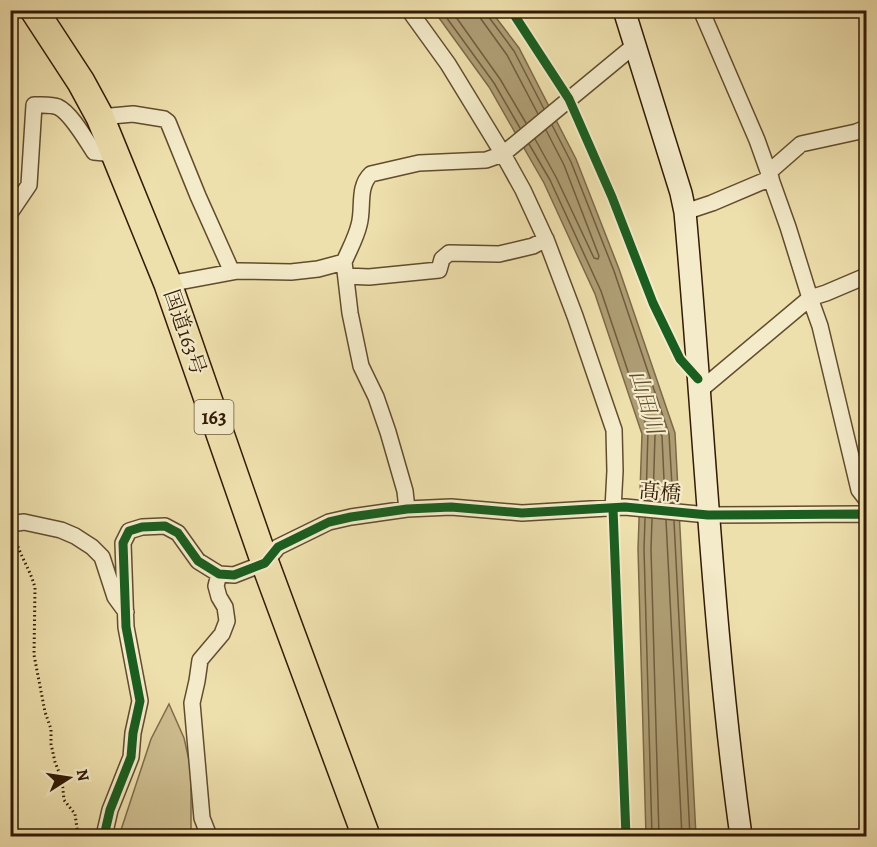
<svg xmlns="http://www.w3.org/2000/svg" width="877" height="847" font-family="Alegreya,'Noto Serif JP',serif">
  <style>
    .green { fill: #cebe90; stroke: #806c4a; stroke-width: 1.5 }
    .water { fill: #ae9d74; stroke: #7d6947; stroke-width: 1.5 }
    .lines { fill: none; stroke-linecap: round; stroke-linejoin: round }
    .shore { stroke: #705c3c; stroke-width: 1.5 }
    .street-casing { stroke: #624c2e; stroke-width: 18 }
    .secondary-casing { stroke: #331a04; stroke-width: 24 }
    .highway-casing { stroke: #331a04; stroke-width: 30 }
    .path { stroke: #331a04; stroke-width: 3; stroke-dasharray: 1.5 3; stroke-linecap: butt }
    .street { stroke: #f4ebca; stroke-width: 15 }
    .secondary { stroke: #f4ebca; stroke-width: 21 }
    .highway { stroke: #eee0ad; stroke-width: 27 }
    .cycleway-casing { stroke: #f4ebca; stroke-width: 13 }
    .cycleway { stroke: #1b5e20; stroke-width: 9 }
    .labels { text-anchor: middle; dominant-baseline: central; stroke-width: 4.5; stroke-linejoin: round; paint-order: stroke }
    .shield { fill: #f4ebca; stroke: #6d593f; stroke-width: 1.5 }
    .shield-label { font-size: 20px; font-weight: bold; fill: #331a04 }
    .street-label { font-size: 21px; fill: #331a04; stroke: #f4ebca }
    .water-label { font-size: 22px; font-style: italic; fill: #644e31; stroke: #f4ebca }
  </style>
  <rect width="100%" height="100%" fill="#eee0ad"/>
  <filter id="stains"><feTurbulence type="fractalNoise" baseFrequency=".00333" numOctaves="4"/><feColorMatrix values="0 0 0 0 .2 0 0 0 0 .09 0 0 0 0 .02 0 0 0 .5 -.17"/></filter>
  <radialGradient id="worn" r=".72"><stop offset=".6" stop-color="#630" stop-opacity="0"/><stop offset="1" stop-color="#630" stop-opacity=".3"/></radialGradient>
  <path class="green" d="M169,704l15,34 7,31v67h-72l32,-97z"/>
  <path class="water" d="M434,11h57l28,37 57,111 43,110 56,164 21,403h-50l-8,-287 4,-115 -47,-140 -51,-111 -55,-96z"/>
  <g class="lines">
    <path class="shore" d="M441,10l53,73 26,45
      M451,10l49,69 26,44
      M479,10l2,9 26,36 31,59
      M487,10l1,6 26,35 30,58
      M552,125l19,37 43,109 55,163 4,69
      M535,139l21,38 38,81 4,1 1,-3 -35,-91 -18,-35
      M529,144l21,36 51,111 47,140 -2,69
      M653,501l2,-66 4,-3 3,4 3,66
      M645,518l-1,31 8,287
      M652,519l-1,30 8,287
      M666,520l16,316
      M674,521l16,315"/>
    <g class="street-casing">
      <path id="street" d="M409,10l39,54 55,90 20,36 24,52 28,74 39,114 1,41 -2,38
        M701,10l56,130 31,87 22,71 10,28 39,164 7,9
        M100,117l33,-3 31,5 4,3 30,74 34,76
        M769,172l32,-28 55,-12 10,-4
        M685,212l27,-9 59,-25
        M10,213l19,-28 5,-80c8,0 17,-1 24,2 13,6 28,33 36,45l21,2
        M344,262l6,51 11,53 15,31 12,35 17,59 2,18
        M346,276l23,1 70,-7 3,-11 7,-6 50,1 34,-8 13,-7
        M168,284l70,-13 53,1 27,-3 26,-7c5,-12 12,-24 15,-37 5,-17 -2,-38 12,-51l48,-11 67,-3 17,-6 132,-109
        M699,391l111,-93 16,-5 40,-17
        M10,524l14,-2 37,8 14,6 17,11 10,10 13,40 11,15
        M104,836l6,-26 21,-53 2,-24 7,-32 -14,-74 -3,-84 6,-12 13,-4 23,-1 13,7 20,28 21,13 15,1 31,-12 13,-16 51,-25 22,-5 56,-8 44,-2 71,6 103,-6 83,8 150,-1 8,2
        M209,836l-7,-18 -10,-115 5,-22 3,-21 22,-26 5,-13 -2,-14 -6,-10 -3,-11 3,-12"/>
    </g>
    <g class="secondary-casing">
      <path id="secondary" d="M624,10l57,183 4,19c19,208 27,417 56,624"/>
    </g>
    <g class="highway-casing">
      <path id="highway" d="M34,10l47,72 19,35 68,167 97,279 101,273"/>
    </g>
    <path class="path" d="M15,538c5,18 16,33 20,50l-1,67 11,57 6,17v15l4,18 7,18 2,20 11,14 3,22"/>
    <use href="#street" class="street"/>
    <use href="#secondary" class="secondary"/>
    <use href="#highway" class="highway"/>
    <g class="cycleway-casing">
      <path id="cycleway" d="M511,10l58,89 43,98 41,106 27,56 18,20
        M613,509l13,327
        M104,836l6,-26 21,-53 2,-24 7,-32 -14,-74 -3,-84 6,-12 13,-4 23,-1 13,7 20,28 21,13 15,1 31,-12 13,-16 51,-25 22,-5 56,-8 44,-2 71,6 103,-6 83,8 150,-1 8,2"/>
    </g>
    <use href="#cycleway" class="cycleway"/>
  </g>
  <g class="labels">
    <rect class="shield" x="194.5" y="400" width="39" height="34" rx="4.5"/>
    <g class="shield-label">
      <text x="214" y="417">163</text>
    </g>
    <g class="street-label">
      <text transform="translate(185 332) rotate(71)">国道163号</text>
      <text transform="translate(660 492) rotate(5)">髙橋</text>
    </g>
    <g class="water-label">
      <text transform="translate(646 402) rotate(73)">山田川</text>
    </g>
  </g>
  <rect width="877" height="847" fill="none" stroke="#eee0ad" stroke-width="36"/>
  <rect x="12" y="12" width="853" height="823" fill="none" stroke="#331a04" stroke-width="3"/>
  <rect x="18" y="18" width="841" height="811" fill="none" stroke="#331a04" stroke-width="1.5"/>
  <g transform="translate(69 778) rotate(78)" stroke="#f4ebca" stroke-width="4.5" paint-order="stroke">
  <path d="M0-4.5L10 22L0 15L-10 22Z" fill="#331a04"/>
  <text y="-9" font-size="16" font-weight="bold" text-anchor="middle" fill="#331a04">N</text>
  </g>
  <rect width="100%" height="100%" filter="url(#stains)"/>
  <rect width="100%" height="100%" fill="url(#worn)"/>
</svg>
